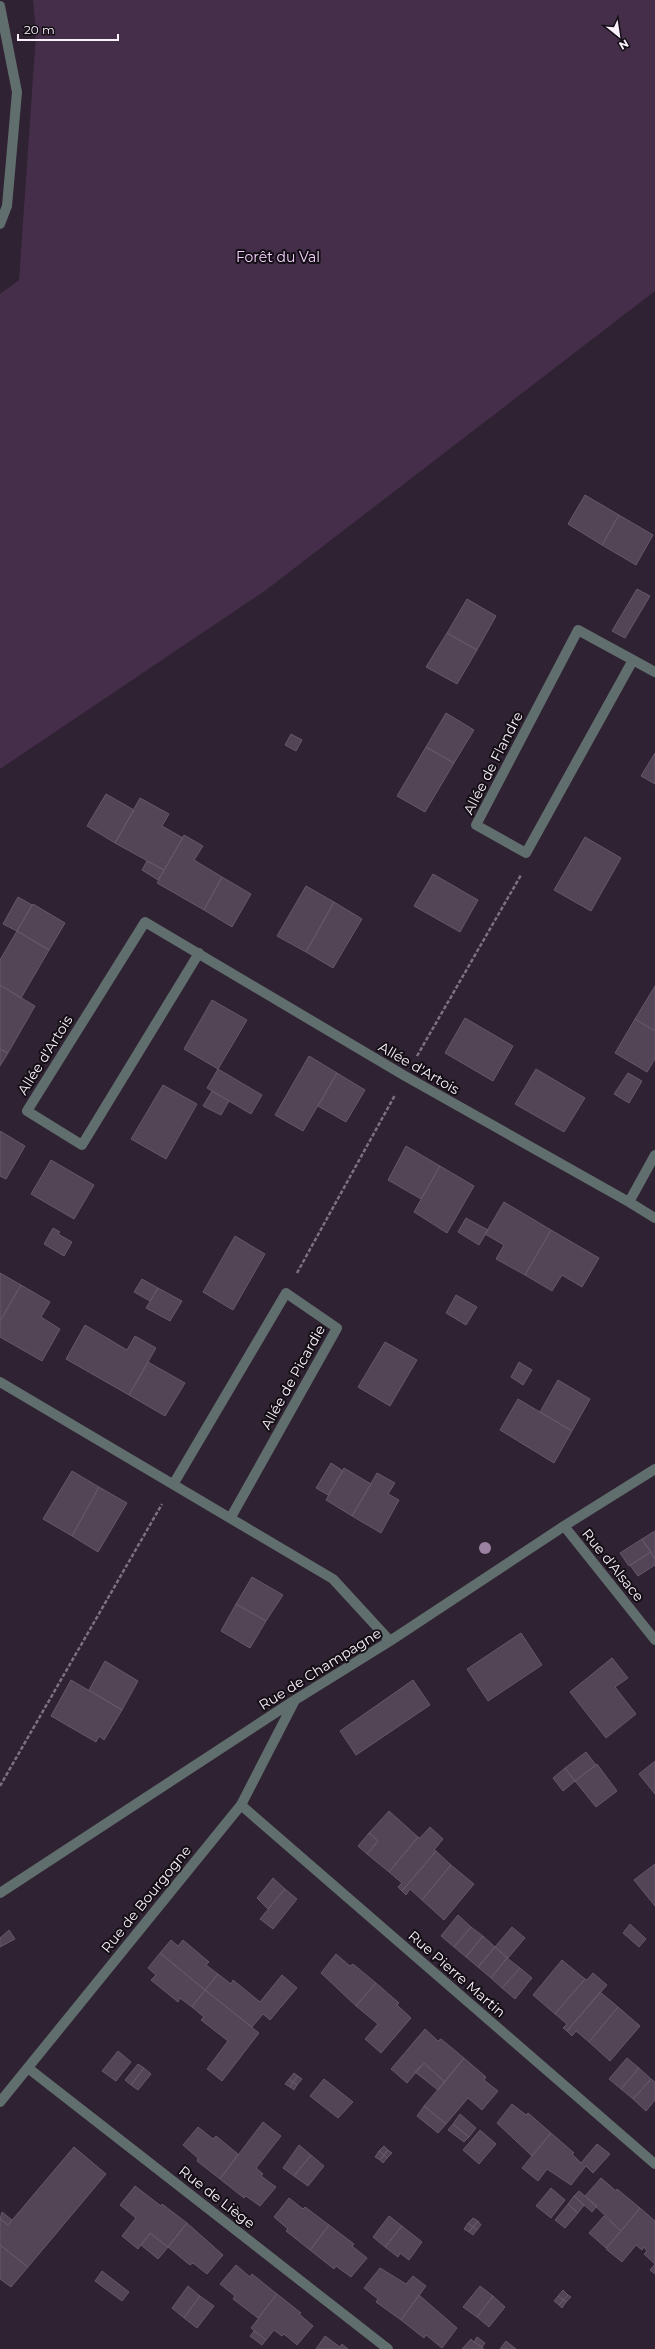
<svg xmlns="http://www.w3.org/2000/svg" width="655" height="2349" font-family="Montserrat,sans-serif">
  <style>
    .green { fill: #452e4a }
    .building { fill: #534456; stroke: #66576a }
    .lines { fill: none; stroke-linecap: round; stroke-linejoin: round }
    .path { stroke: #7d717f; stroke-width: 2.5; stroke-dasharray: 4 2; stroke-linecap: butt }
    .minor { stroke: #616e6e; stroke-width: 10 }
    .tree { fill: #9c82a2 }
    .labels { text-anchor: middle; dominant-baseline: central; stroke-width: 4; stroke-linejoin: round; paint-order: stroke }
    .park-label { font-size: 14px; fill: #f5d1fd; stroke: #140e15 }
    .street-label { font-size: 14px; fill: #fbf1fd; stroke: #140e15 }
  </style>
  <rect width="100%" height="100%" fill="#2f2232"/>
  <path class="green" d="M33,0h622v291l-389,299 -266,179v-475l19,-14 17,-246z"/>
  <path class="building" d="M585,495l34,20 -17,30 -34,-21z
    M619,515l34,20 -17,30 -34,-20z
    M637,589l13,7 -25,42 -13,-7z
    M467,599l29,17 -19,34 -30,-17z
    M447,633l30,17 -20,34 -31,-17z
    M446,713l28,17 -20,33 -28,-16z
    M291,734l11,6 -6,11 -11,-6z
    M426,747l28,16 -29,49 -28,-16z
    M655,753v31l-14,-8z
    M106,794l28,16 -19,33 -28,-17z
    M140,798l29,16 -7,12 21,12 -19,32 -49,-27z
    M184,835l19,11 -9,14 28,17 -18,33 -47,-27z
    M585,837l36,21 -30,53 -37,-21z
    M147,861l17,9 -6,10 -16,-10z
    M433,874l45,26 -18,32 -46,-26z
    M222,877l29,17 -19,33 -28,-17z
    M306,886l28,16 -28,50 -29,-16z
    M18,897l14,8 -15,26 -14,-7z
    M334,902l28,17 -29,49 -27,-16z
    M33,904l32,19 -16,27 -32,-19z
    M17,931l32,19 -28,48 -21,-13v-25z
    M0,985l35,21 -27,47 -8,-4z
    M655,986v45l-20,-12z
    M212,1000l35,20 -29,49 -34,-20z
    M465,1018l48,28 -20,35 -48,-28z
    M635,1019l20,12v28l-8,13 -32,-19z
    M0,1049l8,4 -8,13z
    M309,1056l28,17 -34,58 -28,-16z
    M218,1069l44,26 -11,19 -44,-26z
    M536,1069l49,29 -21,34 -49,-28z
    M337,1073l28,17 -19,32 -28,-16z
    M628,1073l14,8 -13,22 -15,-9z
    M163,1085l34,19 -31,55 -35,-20z
    M212,1091l17,10 -8,14 -18,-9z
    M0,1131l25,15 -19,33 -6,-3z
    M406,1146l34,20 -19,33 -33,-19z
    M51,1160l43,25 -20,34 -43,-25z
    M440,1166l34,20 -27,47 -33,-21z
    M504,1202l47,28 -26,45 -29,-16 8,-14 -19,-11z
    M466,1218l22,12 -9,15 -21,-13z
    M53,1228l7,4 -2,2 14,8 -8,14 -20,-12z
    M551,1230l48,28 -17,29 -20,-12 -10,16 -27,-16z
    M235,1236l30,18 -32,56 -30,-18z
    M0,1273l21,12 -21,36z
    M142,1279l16,9 -8,13 -16,-9z
    M21,1285l29,17 -9,15 19,12 -18,32 -42,-24v-16z
    M158,1288l24,13 -12,20 -24,-13z
    M456,1295l21,12 -11,18 -20,-12z
    M85,1325l42,25 8,-14 21,12 -27,47 -63,-36z
    M385,1342l32,18 -27,46 -32,-19z
    M148,1362l37,21 -20,33 -36,-21z
    M519,1362l13,8 -9,15 -12,-8z
    M558,1380l32,19 -18,32 -32,-19z
    M518,1399l54,32 -18,32 -54,-33z
    M331,1463l12,8 -15,24 -12,-7z
    M344,1468l27,16 -19,32 -26,-16z
    M72,1471l27,16 -27,49 -29,-17z
    M377,1473l18,10 -7,11 11,6 -18,33 -29,-17z
    M99,1487l28,16 -29,49 -26,-16z
    M655,1531v28l-13,-20z
    M642,1539l9,13 -22,14 -9,-13z
    M651,1552l4,7v6l-17,11 -8,-11z
    M252,1577l31,18 -17,26 -30,-17z
    M236,1604l30,17 -16,27 -29,-17z
    M521,1633l21,32 -54,36 -21,-32z
    M612,1658l16,20 -13,9 21,27 -30,24 -36,-46z
    M105,1661l33,20 -16,29 -33,-20z
    M71,1680l51,30 -18,30 -5,-4 -3,6 -45,-26z
    M413,1680l17,25 -74,50 -16,-24z
    M586,1752l10,13 -21,16 -10,-13z
    M655,1761v33l-16,-20z
    M597,1764l20,27 -21,16 -21,-26z
    M565,1768l10,13 -12,10 -10,-13z
    M389,1811l29,26 -29,35 -22,-18 11,-13 -9,-8z
    M430,1827l13,12 -9,11 2,1 -34,40 -4,-4 4,-4 -13,-11 29,-35 2,1z
    M369,1833l9,8 -11,13 -9,-8z
    M436,1851l15,14 -29,35 -12,-11 -4,6 -4,-4z
    M655,1864v42l-21,-26z
    M451,1865l23,19 -30,36 -22,-20z
    M273,1878l12,11 -17,20 -11,-11z
    M285,1889l12,10 -24,30 -13,-10z
    M458,1915l13,12 -17,20 -13,-11z
    M630,1924l16,15 -7,8 -16,-14z
    M471,1927l12,9 -17,21 -12,-10z
    M512,1927l13,11 -17,20 -13,-11z
    M9,1930l6,9 -15,8v-9z
    M483,1936l12,11 -17,20 -12,-10z
    M171,1940l7,6 5,-6 26,22 -3,3 12,9 -13,16 -45,-37z
    M495,1947l12,11 -16,20 -13,-11z
    M160,1953l45,37 -13,17 -12,-9 -2,4 -27,-22 5,-5 -8,-7z
    M336,1954l14,12 3,-2 23,19 -20,23 -35,-33z
    M507,1958l13,10 -18,20 -11,-10z
    M562,1960l23,19 -30,35 -22,-19z
    M520,1968l12,10 -17,21 -13,-11z
    M593,1973l14,12 -40,46 -4,-3 4,-4 -12,-10 30,-35 2,1z
    M218,1974l13,10 2,-4 27,22 22,-27 15,13 -27,32 -7,-6 -11,13 -47,-37z
    M376,1983l23,20 -2,2 14,13 -30,35 -16,-14 13,-15 -22,-18z
    M205,1990l54,43 -37,48 -15,-12 21,-28 -27,-21 3,-3 -12,-10z
    M600,1992l18,15 -29,35 -13,-11 -4,5 -5,-5z
    M618,2007l22,19 -30,35 -21,-19z
    M425,2029l13,12 3,-2 23,19 -19,24 -21,-19 -17,20 -16,-14z
    M118,2051l13,11 -15,19 -14,-10z
    M464,2058l22,19 -2,3 14,11 -16,19 -14,-12 -22,26 -22,-18z
    M627,2058l12,10 -18,21 -12,-10z
    M424,2063l21,19 -7,8 -23,-18z
    M138,2064l6,4 -13,17 -6,-5z
    M144,2068l7,6 -13,16 -7,-5z
    M639,2068l12,11 -18,20 -12,-10z
    M294,2073l4,3 -5,6 -4,-3z
    M298,2076l4,3 -5,6 -4,-3z
    M289,2079l4,3 -3,5 -5,-3z
    M324,2079l29,23 -15,16 -28,-22z
    M651,2079l4,3v18l-9,11 -13,-12z
    M293,2082l4,3 -3,5 -4,-3z
    M512,2104l14,11 2,-2 23,20 -19,23 -35,-33z
    M424,2106l22,18 -8,9 -21,-17z
    M460,2114l16,14 -7,9 -16,-13z
    M263,2122l18,14 -25,32 7,6 -2,2 15,11 -16,19 -14,-10 -2,2 -24,-19z
    M453,2124l16,13 -5,5 -16,-12z
    M198,2127l15,12 3,-3 22,18 -18,25 -23,-18 1,-3 -15,-13z
    M480,2130l16,14 -17,20 -16,-14z
    M551,2133l23,20 -2,1 9,9 16,-19 13,10 -17,19 -7,-7 -15,19 -24,-16 -9,12 -16,-13z
    M299,2145l12,10 -17,21 -11,-8z
    M384,2146l4,4 -4,5 -5,-4z
    M74,2147l32,27 -78,93 -28,-22v-26l8,6z
    M388,2150l4,3 -5,5 -3,-3z
    M379,2151l5,4 -4,5 -5,-3z
    M311,2155l13,11 -16,20 -14,-10z
    M384,2155l3,3 -4,5 -3,-3z
    M601,2178l15,13 1,-2 23,19 -19,23 -36,-35z
    M135,2186l26,20 1,-2 25,19 -19,24 -18,-14 -12,16 -16,-13 14,-18 -16,-13z
    M551,2188l14,12 -14,18 -15,-12z
    M579,2191l18,15 -5,6 -18,-16z
    M574,2196l10,9 -6,8 -10,-9z
    M289,2198l14,11 2,-2 24,18 -19,25 -24,-19 2,-2 -14,-12z
    M568,2204l10,9 -13,15 -10,-8z
    M640,2208l15,13v53l-5,-4 5,-6 -11,-10 3,-3 -3,-4 -2,3 -6,-5 -14,17 -16,-13z
    M2,2212l10,8 -4,5 -8,-6z
    M389,2216l13,10 -17,21 -12,-10z
    M604,2216l17,15 -15,17 -17,-15z
    M473,2218l5,3 -5,6 -5,-4z
    M478,2221l3,4 -4,5 -4,-3z
    M187,2223l36,32 -16,19 -14,-11 -3,2 -22,-18z
    M468,2223l5,4 -4,5 -5,-3z
    M329,2225l25,19 -2,2 15,12 -16,19 -15,-11 -2,3 -24,-19z
    M402,2226l20,16 -13,18 -9,-7 -2,4 -13,-10z
    M473,2227l4,3 -4,5 -4,-3z
    M150,2233l18,14 -10,12 -17,-14z
    M0,2245l28,22 -17,20 -11,-8z
    M236,2265l14,12 2,-3 25,20 -19,24 -25,-19 2,-3 -15,-12z
    M380,2268l26,16 7,-8 13,10 -25,34 -25,-18 2,-3 -14,-11z
    M102,2271l27,21 -7,9 -27,-20z
    M188,2286l12,10 -16,22 -12,-10z
    M480,2286l13,10 -16,21 -14,-10z
    M563,2290l5,5 -5,5 -5,-4z
    M277,2294l24,19 -2,1 14,12 -16,19 -13,-11 -2,2 -8,-6 -8,10 -15,-12z
    M419,2295l38,33 -15,20 -16,-13 -2,3 -23,-18z
    M568,2295l3,2 -5,5 -3,-2z
    M200,2296l14,10 -17,22 -13,-10z
    M493,2296l12,11 -16,20 -12,-10z
    M558,2296l5,4 -4,5 -5,-4z
    M563,2300l3,2 -4,6 -3,-3z
    M254,2331l12,9 -4,5 -12,-9z
    M325,2336l15,11 2,-3 6,5h-32z
    M477,2337l8,6 -3,4 -8,-5z
    M471,2339l3,3 10,7h-22z
    M506,2341l10,8h-16z"/>
  <g class="lines">
    <path class="path" d="M417,1056l104,-181
      M297,1273l98,-178
      M0,1786l162,-282"/>
    <path class="minor" d="M0,6l17,86 -10,114 -7,18
      M633,660l-107,193 -50,-28 102,-195 77,42
      M199,953l-117,192 -55,-34 118,-189 260,154 224,126
      M655,1155l-26,47 26,16
      M0,1382l333,197 57,62
      M174,1483l112,-190 51,35 -106,189
      M564,1526l91,114
      M241,1805l414,359
      M0,1893l295,-193 95,-59 174,-115 91,-57
      M28,2068l360,281
      M0,2102l241,-297 53,-103"/>
  </g>
  <circle class="tree" cx="485" cy="1548" r="6"/>
  <g class="labels">
    <g class="park-label">
      <text x="278" y="257">Forêt du Val</text>
    </g>
    <g class="street-label">
      <text transform="translate(493 763) rotate(-63)">Allée de Flandre</text>
      <text transform="translate(45 1055) rotate(-58)">Allée d'Artois</text>
      <text transform="translate(419 1068) rotate(30)">Allée d'Artois</text>
      <text transform="translate(293 1377) rotate(-61)">Allée de Picardie</text>
      <text transform="translate(613 1565) rotate(51)">Rue d'Alsace</text>
      <text transform="translate(320 1669) rotate(-32)">Rue de Champagne</text>
      <text transform="translate(146 1899) rotate(-51)">Rue de Bourgogne</text>
      <text transform="translate(457 1974) rotate(41)">Rue Pierre Martin</text>
      <text transform="translate(217 2197) rotate(38)">Rue de Liège</text>
    </g>
  </g>
  <g transform="translate(619 36) rotate(150)" stroke="#140e15" stroke-width="3" paint-order="stroke">
  <path d="M0-3L7 15L0 10L-7 15Z" fill="#fbf1fd"/>
  <text y="-6" font-size="11" font-weight="bold" text-anchor="middle" fill="#fbf1fd">N</text>
  </g>
  <path d="M18 34v6h100v-6" fill="none" stroke="#fbf1fd" stroke-width="2"/>
  <text x="24" y="34" font-size="12" fill="#fbf1fd" stroke="#140e15" stroke-width="3" paint-order="stroke">20 m</text>
</svg>
